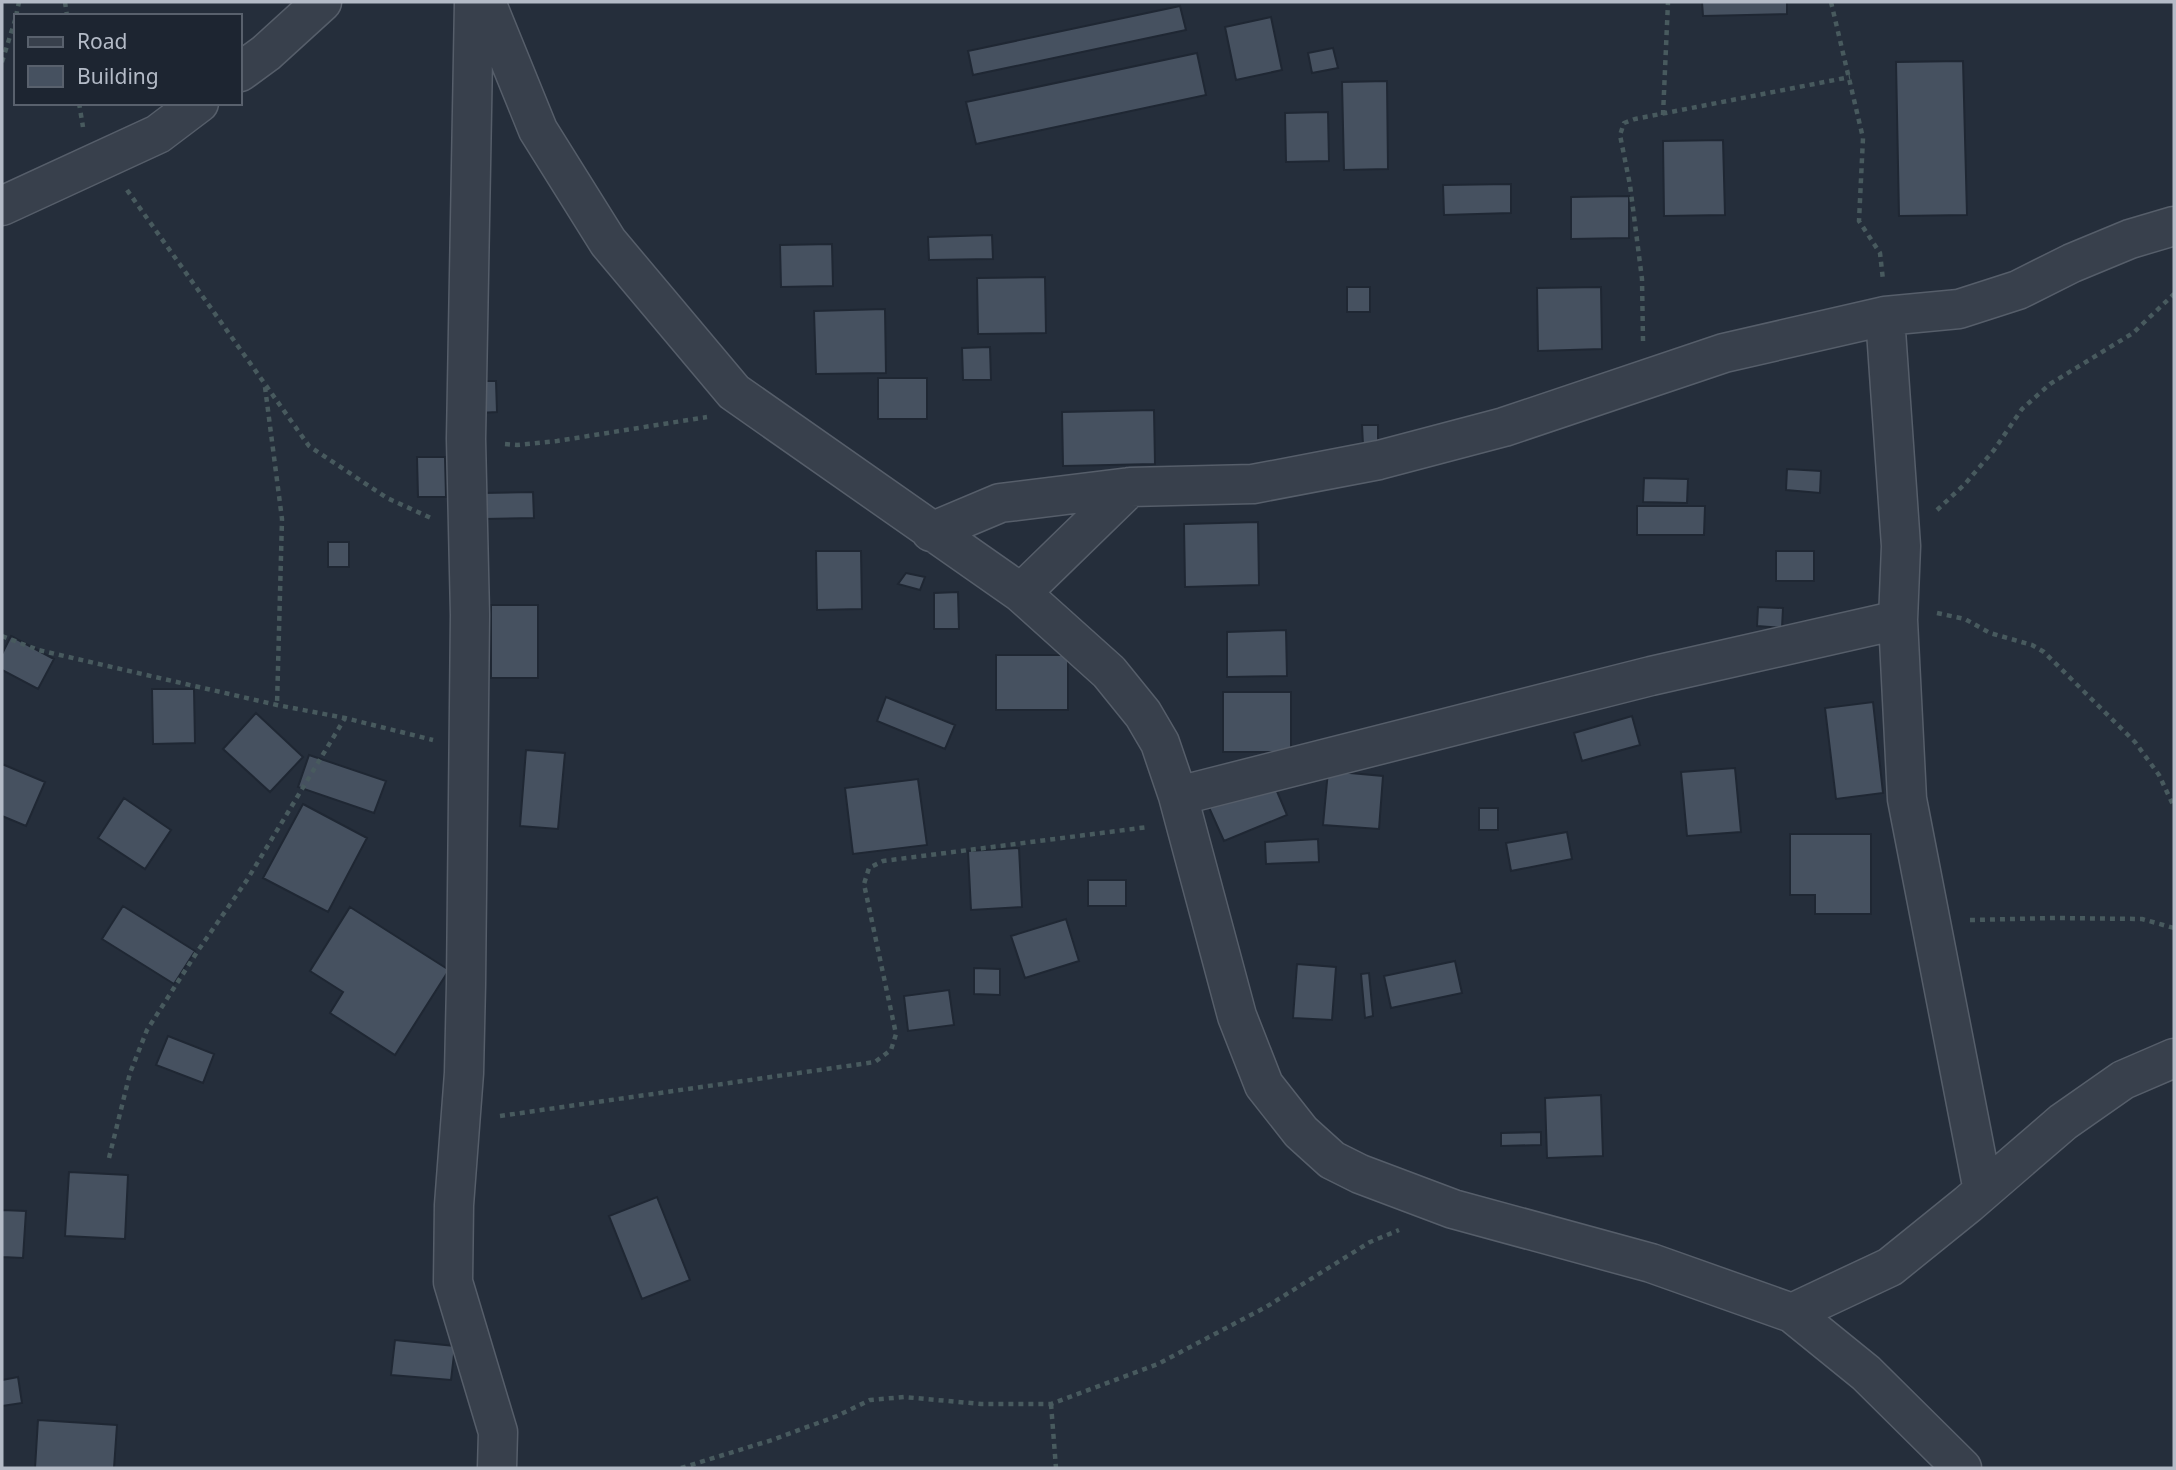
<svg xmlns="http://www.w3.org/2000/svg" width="2176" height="1470" font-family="'Noto Sans',sans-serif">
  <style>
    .building { fill: #465160; stroke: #1f2733; stroke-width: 2 }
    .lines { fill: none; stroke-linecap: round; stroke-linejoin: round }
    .minor-casing { stroke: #565e6a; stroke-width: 41 }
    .path { stroke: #485a5e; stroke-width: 4.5; stroke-dasharray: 5 5; stroke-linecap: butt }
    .minor { stroke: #38404c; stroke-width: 38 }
  </style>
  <rect width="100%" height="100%" fill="#252e3b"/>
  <path class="building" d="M1702,2h85v12l-84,2z
    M1180,6l6,24 -213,45 -5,-24z
    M1271,17l11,53 -46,10 -11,-53z
    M1333,48l5,20 -26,5 -4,-20z
    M1197,53l9,42 -230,49 -10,-42z
    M1963,61l4,154 -68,1 -3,-154z
    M1387,81l1,88 -44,1 -2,-88z
    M1328,112l1,49 -43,1 -1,-49z
    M1723,140l2,75 -61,1 -1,-75z
    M1511,184v29l-67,2 -1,-30z
    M1629,196v42l-58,1v-42z
    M992,235l1,24 -64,1 -1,-23z
    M832,244l1,42 -52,1 -1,-42z
    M1045,277l1,56 -68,1 -1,-56z
    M1347,287h23v25h-23z
    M1601,287l1,62 -64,2 -1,-63z
    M885,309l1,64 -70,1 -2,-63z
    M990,347l1,33h-28l-1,-32z
    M878,378h49v41h-49z
    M478,381h18l1,31 -18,1z
    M1154,410l1,54 -92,2 -1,-54z
    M1362,425h16v20h-15z
    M417,457h28l1,40h-28z
    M1787,469l34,2 -1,22 -34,-3z
    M1644,478l44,1 -1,24 -44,-1z
    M533,492l1,26 -51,1 -1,-26z
    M1637,506h68l-1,29h-67z
    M1258,522l1,63 -74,2 -1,-63z
    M328,542h21v25h-21z
    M816,551h45l1,58 -45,1z
    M1776,551h38v30h-38z
    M906,573l19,4 -5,13 -22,-6z
    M958,592l1,37h-25v-36z
    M491,605h47v73h-47z
    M1758,607l25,1 -1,20 -25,-2z
    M1286,630l1,46 -60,1v-45z
    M11,636l43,23 -16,30 -36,-19v-16z
    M996,655h72v55h-72z
    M152,689h42l1,54 -42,1z
    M1223,692h68v60h-68z
    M886,697l69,28 -10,24 -68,-28z
    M1873,702l10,91 -47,6 -11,-91z
    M256,713l47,44 -33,35 -47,-43z
    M1632,716l8,29 -58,16 -8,-28z
    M526,750l39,3 -7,76 -38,-3z
    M309,755l77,26 -12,32 -76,-26z
    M2,764l43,18 -19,44 -24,-10z
    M1735,768l6,64 -54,4 -6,-64z
    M1328,771l55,5 -4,53 -56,-4z
    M1271,777l16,38 -63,26 -17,-38z
    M918,779l9,66 -74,9 -8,-66z
    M124,798l47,32 -26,39 -47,-31z
    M303,804l64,34 -39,74 -65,-34z
    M1479,808h19v22h-19z
    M1567,832l5,27 -61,12 -5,-28z
    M1790,834h81v80h-56v-19h-25z
    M1318,839l1,23 -53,2 -1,-22z
    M1019,848l3,59 -51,3 -3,-59z
    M1088,880h38v26h-38z
    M123,906l72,45 -21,33 -72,-45z
    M350,907l99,63 -54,85 -65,-42 13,-21 -33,-21z
    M1066,919l13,42 -54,17 -14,-42z
    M1455,961l7,32 -71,15 -7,-32z
    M1297,964l39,3 -4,53 -39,-2z
    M974,968l26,1v26l-26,-1z
    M1369,973l4,43 -8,2 -4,-44z
    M949,990l5,35 -46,6 -4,-35z
    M168,1036l46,18 -11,29 -47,-18z
    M1601,1095l2,61 -56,2 -2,-60z
    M1541,1132v13l-40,1v-13z
    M69,1172l59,3 -3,64 -60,-3z
    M657,1197l33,83 -48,19 -33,-83z
    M2,1210l24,1 -3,47 -21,-1z
    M395,1340l60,6 -4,34 -60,-5z
    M18,1377l4,26 -20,3v-26z
    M38,1420l79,5 -3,43h-79z"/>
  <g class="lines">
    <g class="minor-casing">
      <path id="minor" d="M474,2l-8,437 4,176 -4,369 -2,89 -10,132 -1,77 45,150 -1,36
        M486,2l52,128 70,112 126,150 287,201 88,79 34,42 17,29 18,53 59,220 27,69 37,47 31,28 28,14 93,35 198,54 141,50 74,60 96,95
        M240,72l26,-19 56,-51
        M2,206l156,-72 41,-31
        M1885,316l16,230 -3,74 9,179 76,392
        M931,532l69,-29 130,-16 123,-3 126,-24 125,-33 220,-74 161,-37 74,-7 59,-19 54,-27 58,-24 44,-13
        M1021,593l109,-106
        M1178,796l473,-120 247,-56
        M1792,1313l98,-46 78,-63 95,-82 60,-42 51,-22"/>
    </g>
    <path class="path" d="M65,2l2,14
      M1831,2l32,136 -4,83 21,32 3,27
      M16,16l3,-14
      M2,62l14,-45
      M79,103l4,24
      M1663,115l5,-113
      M127,190l182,256 78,52 44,20
      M1643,341l-1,-62 -12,-94 -10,-50 4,-12 11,-4 215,-42
      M265,387l17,132 -5,186
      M505,444l12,1 40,-4 150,-24
      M1937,510l28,-26 29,-34 28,-41 28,-25 83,-51 41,-39
      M1937,613l28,6 25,14 42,12 12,7 91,90 24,33 15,32
      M2,636l36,14 239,55 68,13 88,22
      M1970,920l85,-2 87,1 32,9
      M500,1116l375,-54 16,-12 5,-16 -32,-150 5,-16 14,-7 265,-34
      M109,1158l21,-85 17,-43 50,-78 50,-72 98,-162
      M1051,1404l5,64
      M681,1468l91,-28 65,-24 33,-16 34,-3 77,7h70l107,-40 108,-57 104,-65 29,-12"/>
    <use href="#minor" class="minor"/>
  </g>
  <rect width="2176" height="1470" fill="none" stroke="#b4bbc7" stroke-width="7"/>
  <rect x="14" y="14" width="228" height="91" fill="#1d2531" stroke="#59616d" stroke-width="2"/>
  <rect x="28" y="37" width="35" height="10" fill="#38404c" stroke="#59616d" stroke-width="2"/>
  <text x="77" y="49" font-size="21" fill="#b4bbc7">Road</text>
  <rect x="28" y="66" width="35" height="21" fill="#465160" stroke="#59616d" stroke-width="2"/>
  <text x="77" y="84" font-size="21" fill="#b4bbc7">Building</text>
</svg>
